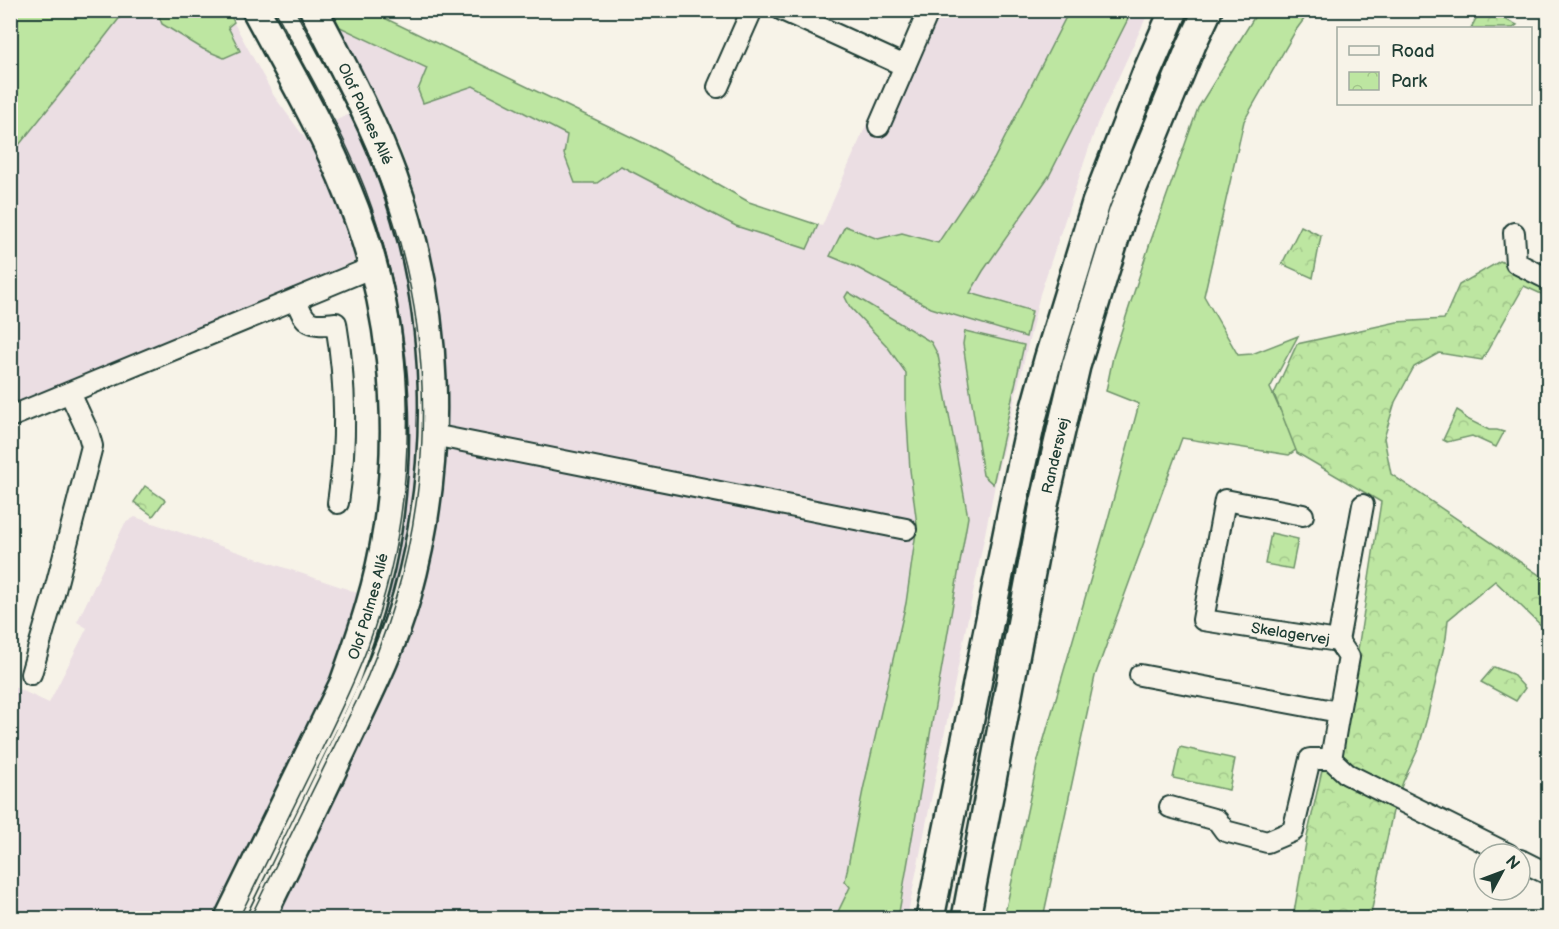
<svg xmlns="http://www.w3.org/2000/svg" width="1559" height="929" font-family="'Balsamiq Sans',sans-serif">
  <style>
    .built { fill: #ebdee3 }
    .grass { fill: #bde6a1; stroke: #6e926a; stroke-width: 1.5 }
    .park { fill: url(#park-crowns); stroke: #6e926a; stroke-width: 1.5 }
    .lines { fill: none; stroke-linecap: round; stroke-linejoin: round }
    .street-casing { stroke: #1f3d34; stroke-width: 24 }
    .secondary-casing { stroke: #1f3d34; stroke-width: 32 }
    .street { stroke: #f7f3e8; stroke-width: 20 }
    .secondary { stroke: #f7f3e8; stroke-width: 27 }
    .tram { stroke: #1f3d34; stroke-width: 1.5 }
    .labels { text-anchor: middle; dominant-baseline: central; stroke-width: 4.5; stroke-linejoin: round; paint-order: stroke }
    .street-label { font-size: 15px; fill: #1f3d34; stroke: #f7f3e8 }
  </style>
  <defs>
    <pattern id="park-crowns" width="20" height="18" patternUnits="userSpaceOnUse" patternTransform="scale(1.5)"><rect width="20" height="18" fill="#bde6a1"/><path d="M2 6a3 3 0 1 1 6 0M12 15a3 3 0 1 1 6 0" fill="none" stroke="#a2c68b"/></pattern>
  </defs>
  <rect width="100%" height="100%" fill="#f7f3e8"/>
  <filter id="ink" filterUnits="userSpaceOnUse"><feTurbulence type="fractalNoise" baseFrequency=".0167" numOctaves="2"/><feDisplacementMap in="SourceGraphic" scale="12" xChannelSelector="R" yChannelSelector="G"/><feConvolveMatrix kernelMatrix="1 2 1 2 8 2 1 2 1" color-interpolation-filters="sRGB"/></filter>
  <g filter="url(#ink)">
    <path class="built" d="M10,11h219l5,12 40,73 39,53 25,53 19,58 -261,114 -84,34 -2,-3z
      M331,11h39l284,137 95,54 73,24 94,-215h233l-52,113 -57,170 -42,176 -91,448h-633l119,-244 14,-36 11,-33 14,-54 7,-41 7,-56v-73l-2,-44 -8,-53 -13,-69 -21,-62 -22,-49z
      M359,110l27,63 41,199 -21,205 -150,341h-23l119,-244 46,-269 -75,-279z
      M135,517l224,76 -15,50 -30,69 -101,206h-202l-1,-233 39,18 38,-75 -10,-6 48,-99z"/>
    <path class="grass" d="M10,11h115l-49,63 -65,81z
      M157,11h71l6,11 -6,5 12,24 -16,7 -21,-9 -41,-25z
      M331,11h39l284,137 95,54 69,23 -11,24 -71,-23 -115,-60 -24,17h-22l-11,-29 3,-19 -94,-49 -50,17 -5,-13 9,-22 -87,-41z
      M1069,11h63l-83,165 -66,95 -13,22 62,18 -6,26 -95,-29 -77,-42 -24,-10 15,-30 33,13 24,-6 36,10 56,-84z
      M1258,11h52l-14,19 -52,91 -40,175 34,59 14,-1 46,-18 -28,52 10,22 18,9 7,24 -16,12 -107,-17 -87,238 -52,242h-39l34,-158 70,-241 31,-115 -33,-13 7,-34 37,-114 48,-135z
      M848,292l83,50 7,13 30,162 -70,401h-63l15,-31 -5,-6 18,-91 43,-187 11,-78 -7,-55 -4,-66v-31l-19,-27 -37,-39 -5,-10z
      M965,331l59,14 -31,139 -10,-9 -20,-131z"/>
    <path class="park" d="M1480,11h8l29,14 -4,3h-42z
      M1301,226l20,10 -8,42 -31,-14z
      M1500,261l48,22v14l-24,-11 -42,74 -43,-7 -25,14 -19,35 -11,36 7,36 157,107v51l-53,-51 -47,39 -2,18 -19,80 -8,29 -16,35 -10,29 -23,107h-77l14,-81 15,-67 19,-12 40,-256 -84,-49 -23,-59 23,-50 100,-22 47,-3 15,-34z
      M1457,410l5,3 3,5 24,12h8l7,2 -8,15 -24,-11 -25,6 -4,-2z
      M145,486l20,14 -12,16 -19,-14z
      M1271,533l27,6 -6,30 -27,-5z
      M1494,667l18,7 13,14 -9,13 -35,-19z
      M1180,747l55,12 -6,31 -56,-12z"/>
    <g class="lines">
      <g class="street-casing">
        <g id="street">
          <path d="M782,10l123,56"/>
          <path d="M718,87l34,-77"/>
          <path d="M879,126l50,-116"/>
          <path d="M1514,233l2,30 32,16"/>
          <path d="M296,299c9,26 14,27 40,24 10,60 11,120 2,180"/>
          <path d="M10,417l363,-150"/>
          <path d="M433,435l473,94"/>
          <path id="s1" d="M1303,515l-78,-15 -22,120 135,21 11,16 -10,55"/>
          <path d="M1338,641l25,-136"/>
          <path d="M31,674l22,-76 39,-152 -4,-14 -18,-39"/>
          <path d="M1140,675l199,37 -8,47 16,15 161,80"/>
          <path d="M1170,807l47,13 8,11 42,11 26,-11 17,-72h21"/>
          <path d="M1520,860l28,14"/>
        </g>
      </g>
      <g class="secondary-casing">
        <g id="secondary">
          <path id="s2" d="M229,918l115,-235c18,-50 35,-100 43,-153 17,-113 5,-232 -39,-338 -25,-63 -60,-122 -92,-182"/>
          <path d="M261,918c27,-56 55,-113 82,-170 23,-49 49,-99 64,-152 38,-137 34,-285 -14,-419 -21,-58 -51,-112 -79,-167"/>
          <path d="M930,918l85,-423 16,-73 17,-62 48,-157 50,-129 28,-64"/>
          <path id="s3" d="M966,918l77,-409 33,-143 47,-154 69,-168 16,-34"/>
        </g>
      </g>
      <use href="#street" class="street"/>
      <use href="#secondary" class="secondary"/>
      <path class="tram" d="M239,918c25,-51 50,-102 75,-153 19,-39 39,-78 54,-119 54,-147 52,-312 -3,-457 -24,-62 -59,-120 -90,-179
        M250,918l107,-218c77,-165 88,-347 23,-518 -23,-60 -55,-115 -85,-172"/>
    </g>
  </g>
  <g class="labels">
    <g class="street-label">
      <text transform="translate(365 114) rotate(65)">Olof Palmes Allé</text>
      <text stroke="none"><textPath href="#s3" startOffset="471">Randersvej</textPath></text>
      <text stroke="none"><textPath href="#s2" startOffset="342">Olof Palmes Allé</textPath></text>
      <text stroke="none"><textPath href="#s1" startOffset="290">Skelagervej</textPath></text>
    </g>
  </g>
  <rect width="1559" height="929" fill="none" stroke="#f7f3e8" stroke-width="36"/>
  <rect x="18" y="18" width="1523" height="893" fill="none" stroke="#1f3d34" stroke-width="2" filter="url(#ink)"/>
  <rect x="1337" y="27" width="195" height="78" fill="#f7f3e8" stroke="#a1aaa0" stroke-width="1.5"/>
  <rect x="1349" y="46" width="30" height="9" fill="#f7f3e8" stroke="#a1aaa0" stroke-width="1.5"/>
  <text x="1391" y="57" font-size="18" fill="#1f3d34">Road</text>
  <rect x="1349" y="72" width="30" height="18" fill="url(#park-crowns)" stroke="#a1aaa0" stroke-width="1.5"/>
  <text x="1391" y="87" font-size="18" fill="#1f3d34">Park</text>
  <g transform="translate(1502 872) rotate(49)"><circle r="28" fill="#f7f3e8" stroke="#a1aaa0" stroke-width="1.5"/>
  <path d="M0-4.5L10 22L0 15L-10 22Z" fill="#1f3d34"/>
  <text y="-9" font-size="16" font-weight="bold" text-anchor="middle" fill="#1f3d34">N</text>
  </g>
</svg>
